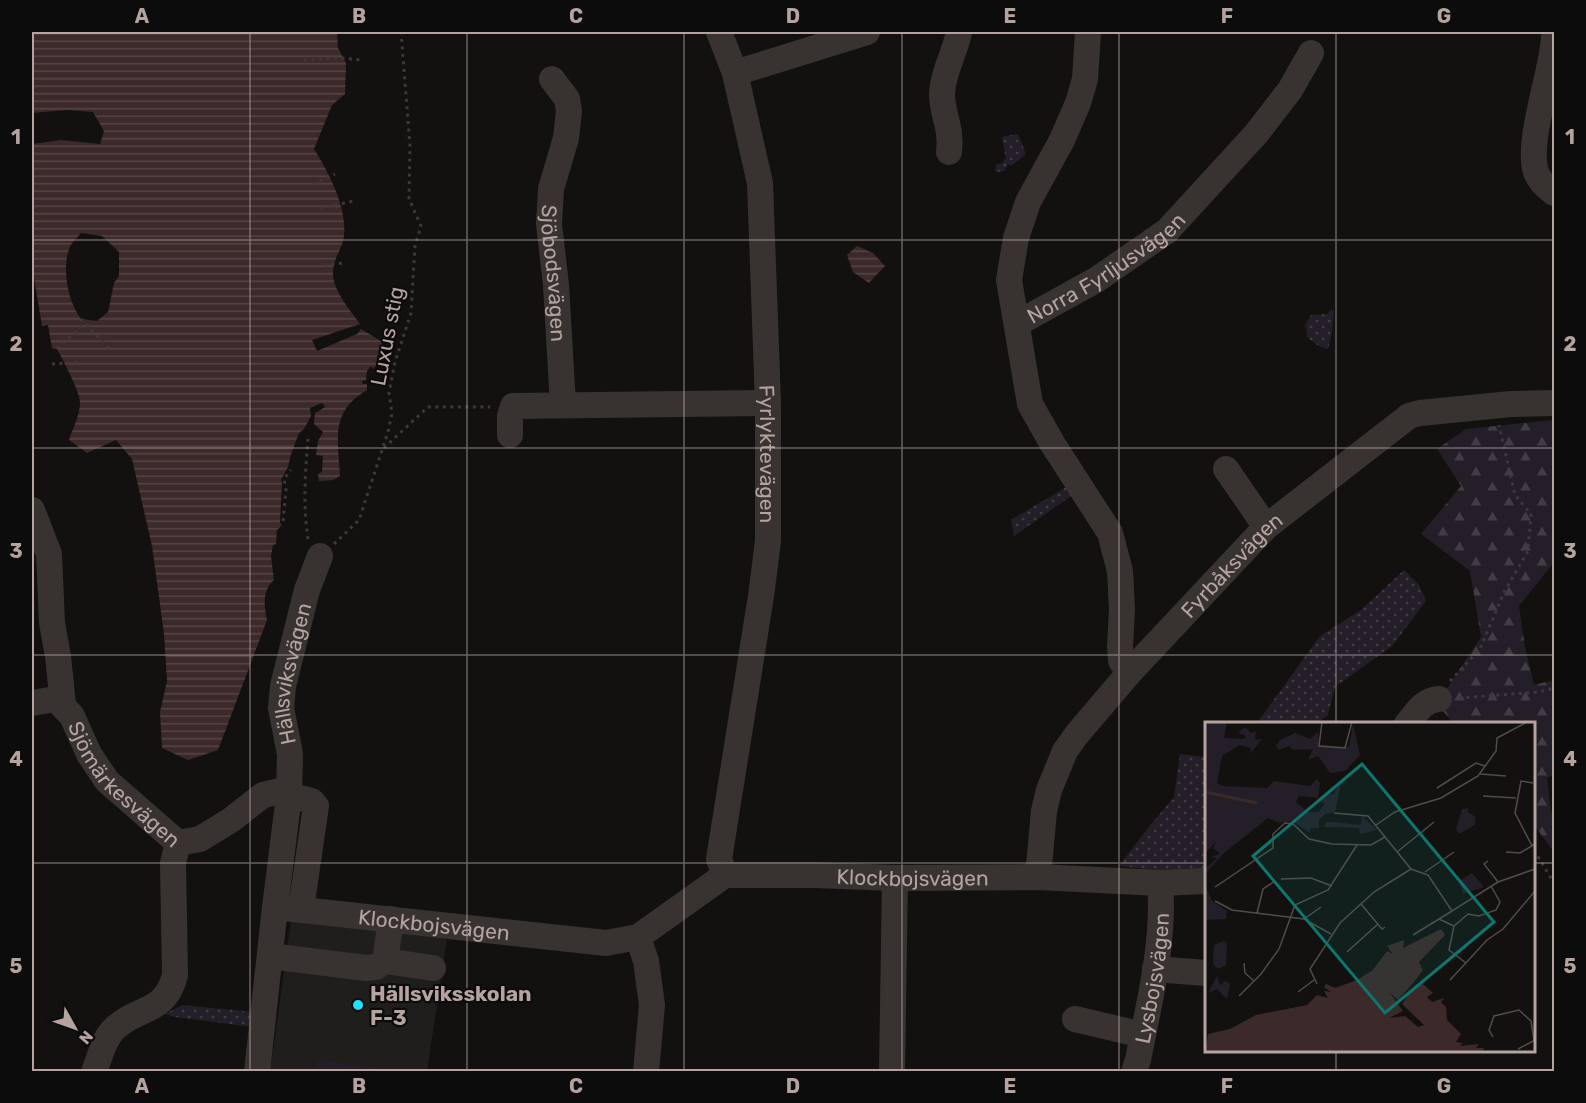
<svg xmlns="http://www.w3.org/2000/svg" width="1586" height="1103" font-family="Rubik,sans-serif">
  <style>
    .built { fill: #1f1e1c }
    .grass { fill: url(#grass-dots) }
    .forest { fill: url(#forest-firs) }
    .park { fill: url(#park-tufts) }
    .water { fill: url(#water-rules); fill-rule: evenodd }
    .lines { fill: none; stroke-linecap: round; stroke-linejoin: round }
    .path { stroke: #3f3837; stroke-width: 3; stroke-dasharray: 3 4.5; stroke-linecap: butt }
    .minor { stroke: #383331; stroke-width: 26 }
    .grid { fill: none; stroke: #b5a3a0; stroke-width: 1.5; stroke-opacity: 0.55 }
    .poi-dot { fill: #1ce1ff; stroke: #0d0c0c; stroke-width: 2 }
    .labels { text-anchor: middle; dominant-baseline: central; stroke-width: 4.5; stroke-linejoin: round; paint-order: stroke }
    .street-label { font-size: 21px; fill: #b5a3a0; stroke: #0d0c0c }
    .poi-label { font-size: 21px; font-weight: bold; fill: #b5a3a0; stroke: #0d0c0c; text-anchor: start }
    .inset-river { fill: none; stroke: #3c292a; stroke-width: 3 }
    .inset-road { fill: none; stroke: #534b4a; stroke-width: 1.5 }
    .view { fill: #0f766e; fill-opacity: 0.15; stroke: #0f766e; stroke-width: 3 }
    .inset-edge { fill: none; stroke: #b5a3a0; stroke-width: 3 }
    .neatline { fill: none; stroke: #b5a3a0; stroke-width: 2 }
    .grid-label { font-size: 20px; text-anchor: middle; font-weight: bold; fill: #b5a3a0 }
  </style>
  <defs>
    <pattern id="grass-dots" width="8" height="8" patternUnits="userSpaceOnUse" patternTransform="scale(1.5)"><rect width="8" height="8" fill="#241e28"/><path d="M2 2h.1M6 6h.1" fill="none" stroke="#423c44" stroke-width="1.8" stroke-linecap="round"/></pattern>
    <pattern id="forest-firs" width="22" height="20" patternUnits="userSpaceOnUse" patternTransform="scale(1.5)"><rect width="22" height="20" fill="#241e28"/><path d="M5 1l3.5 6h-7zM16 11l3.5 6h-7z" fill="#423c44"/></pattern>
    <pattern id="park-tufts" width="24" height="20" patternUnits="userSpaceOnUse" patternTransform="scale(1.5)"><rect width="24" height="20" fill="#241e28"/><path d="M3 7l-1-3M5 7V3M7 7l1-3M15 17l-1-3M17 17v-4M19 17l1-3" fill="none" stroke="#423c44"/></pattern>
    <pattern id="water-rules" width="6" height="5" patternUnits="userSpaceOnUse" patternTransform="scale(1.5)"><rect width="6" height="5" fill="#3c292a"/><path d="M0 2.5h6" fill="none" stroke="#564546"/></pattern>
  </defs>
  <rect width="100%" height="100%" fill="#121110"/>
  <path class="built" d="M291,921l156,18 -20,132 -157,1z"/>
  <path class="grass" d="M1018,134l8,20 -15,12 -3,-2 -4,7 -7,1 -2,-3 2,-6 4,1 5,-6 -4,-21z
    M1330,310h4l-2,22 -4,17c-8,-1 -15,-7 -21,-12l-1,-11h-2l7,-11 17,-1z
    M1068,486l6,8 -60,42 -3,-16z
    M1404,570l15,15 7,16 -34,45 -57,41 -7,28 -11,8h-60l63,-87 41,-26z
    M1180,754l26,3v114l-23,2 -64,-7 29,-38 26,-31z
    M182,1005l72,7 -1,15 -78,-10 -10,-3z"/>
  <path class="forest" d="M1554,420v142l-35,44 6,41 9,38 20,-5v95l-7,3 4,34 3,2v38l-20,-27v-101l-81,-1 -16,-19 44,-67 -11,-66 -49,-37 40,-48 -24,-37 29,-20z"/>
  <path class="park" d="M318,1060l71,10 -1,1h-72z"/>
  <path class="water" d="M32,32h305l1,16 8,15 -1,31 -13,11 -18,44c15,24 33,58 30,87 -1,12 -11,23 -11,35 -1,19 17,39 27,53l-48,16 5,11 40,-17 4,-5 20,12 3,7 -7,8 1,7 -5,6 -2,-3 -4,5 -1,9 -4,1 1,3h4v6c-37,22 -29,48 -27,86l-7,4 -14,1 -1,-7 4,-2 1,-16 -7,-1 2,-14 5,-9 -9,-8 1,-11 10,-6 -3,-4 -12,5 1,8 -7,13 -5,4 -9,24 -2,10 -7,13 1,2 -2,40 2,3 -5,5 -1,14 -3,1 -2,11 3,24c-12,10 -10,26 -7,40l-49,130 -30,10 -26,-12 -2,-36 7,-31 -3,-47 -12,-88 -20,-87 -16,-19 -29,13 -18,-13c4,-12 11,-25 11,-38 0,-10 -17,-42 -23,-53l-5,-1 -4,-23 -6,1 -10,-60v-122l29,-4 39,4 4,-13 -11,-19 -26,-2 -35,3zM81,233l21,3 17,16v24l-5,7 -6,29 -11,9 -16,-2c-13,-17 -19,-49 -12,-70 2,-6 8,-11 12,-16z
    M857,246l16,7 12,13 -16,17 -16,-11 -6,-17z"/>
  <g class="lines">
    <path class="path" d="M304,60l38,-2 20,2
      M313,184l22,-10
      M320,208l34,-7
      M324,265l20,-2
      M81,319l29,30
      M57,348l23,-19 1,-10
      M52,364l26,-2
      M384,448l44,-41h62
      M283,521l3,-31 -2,-11 7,-9
      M308,539c-5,-33 -3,-66 0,-100
      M334,544l25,-24 29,-88 4,-18 -3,-21 6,-31 16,-49 4,-67 6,-20 -12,-27 1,-53 -9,-114
      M1450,681l30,-32 24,-57 24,-41 3,-37 -16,-19 -16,-70
      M1459,698l80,-6 15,-4
      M1534,850l20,33"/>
    <g class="minor">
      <path id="s1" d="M719,32l16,41 25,110 8,220v138l-7,55 -42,263 6,16"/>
      <path d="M1088,32l-3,47 -7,24 -16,37 -34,62 -12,36 -7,42 21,124 22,39 58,90 10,38 2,39 -2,36 1,15 9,11"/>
      <path d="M1554,37c-2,37 -28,104 -18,135 3,9 11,16 18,21"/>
      <path d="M735,73l132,-41"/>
      <path id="s2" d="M552,79l15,20 2,12 -3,27 -15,51 -2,35 7,61 7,120"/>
      <path d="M949,152c3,-24 -6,-35 -7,-56 0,-22 13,-43 17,-64"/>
      <path id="s3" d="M1018,323l78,-43 71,-49 89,-97 34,-44 21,-37"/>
      <path d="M510,435v-19l3,-10 255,-3"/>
      <path d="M1226,469l40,58"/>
      <path d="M32,510l17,44 3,69 6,33 5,49"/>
      <path id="s4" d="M32,703l24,-4 16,17 17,38 18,27 71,62 22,-4 31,-19 32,-25 26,-6"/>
      <path d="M1407,724c10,-12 16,-24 32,-25"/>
      <path d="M289,795l23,6 4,5 -15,103"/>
      <path id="s5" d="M1038,877l6,-66 5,-21 16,-39 13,-18 52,-61 136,-145 143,-111 11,-3 91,-9 43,-1"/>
      <path id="s6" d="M275,907l14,-112 1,-41 -9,-46 2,-22 24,-96 13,-34"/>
      <path d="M638,937l8,24 6,44 -6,67"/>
      <path d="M270,956l96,12 10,-1 9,-6 48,7"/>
      <path d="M385,961l6,-42"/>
      <path d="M1155,969l51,4"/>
      <path d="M1075,1019l68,16"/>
      <path d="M94,1072c6,-15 9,-32 20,-43 23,-23 51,-14 61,-54l-2,-112 5,-20"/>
      <path id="s7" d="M257,1072l18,-165 331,36 32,-6 87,-62h90l80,3 143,-1 122,6 46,-2"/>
      <path d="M892,1072l3,-194"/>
      <path id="s8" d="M1134,1072l4,-12c11,-57 27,-118 22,-177"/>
    </g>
  </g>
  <path class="grid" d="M250,32v1040M467,32v1040M684,32v1040M902,32v1040M1119,32v1040M1336,32v692M32,240h1522M32,448h1522M32,655h1522M32,863h1174M1534,863h20M1336,1050v22"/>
  <circle class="poi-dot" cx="358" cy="1005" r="6"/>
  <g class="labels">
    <g class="street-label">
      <text stroke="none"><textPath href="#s3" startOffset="104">Norra Fyrljusvägen</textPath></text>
      <text stroke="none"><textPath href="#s2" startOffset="202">Sjöbodsvägen</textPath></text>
      <text transform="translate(387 336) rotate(-79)">Luxus stig</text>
      <text stroke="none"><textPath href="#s1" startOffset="428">Fyrlyktevägen</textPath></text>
      <text stroke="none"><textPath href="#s5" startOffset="380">Fyrbåksvägen</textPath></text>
      <text stroke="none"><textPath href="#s6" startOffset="236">Hällsviksvägen</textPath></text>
      <text stroke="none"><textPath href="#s4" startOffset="135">Sjömärkesvägen</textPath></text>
      <text stroke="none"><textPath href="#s7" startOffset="826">Klockbojsvägen</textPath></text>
      <text stroke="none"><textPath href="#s7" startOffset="326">Klockbojsvägen</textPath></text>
      <text stroke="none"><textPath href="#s8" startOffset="96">Lysbojsvägen</textPath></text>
    </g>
    <g class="poi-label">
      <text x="370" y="993">Hällsviksskolan<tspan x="370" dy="24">F-3</tspan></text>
    </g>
  </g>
  <g transform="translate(1205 722)">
    <rect width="330" height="330" fill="#121110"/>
    <path d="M148,2l7,31 -15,16 -15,2 -12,-17 -10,4 5,-11 -20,1 -4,-4 -10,4 -3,-4 4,-6 15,-7 15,6 8,-7 1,13 30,2zM157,94l15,14 -16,4 -3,-6 -34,-1 2,-5h7l28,3zM19,219l3,2 -1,22 -8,4 -5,-5 1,-19zM12,254l3,9 6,-4 4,3 -3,15 -10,-10 -9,4z" fill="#241e28"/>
    <path d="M0,0h22l-3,16 20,1 2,-3 -8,-3 7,-6 6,6 5,-2 -1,9 7,-1 -12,15 1,-6 -11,-3 -18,11 -5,27 5,3 45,2 7,-7 36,5 7,-7 3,4 -2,15 -19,-2 -3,6 12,10h10l7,-8 -6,-4 10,-7 4,2 9,-16 -7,33 -10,2 -6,6v8h-8l-1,5 -18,-12 -12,2 -12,-5 -43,34 -20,22v-5l12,-11 -6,-1 9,-3 -7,-6 3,-6 -11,11zM0,163l7,16 15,10 -1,8 -21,1z" fill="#241e28"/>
    <path d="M264,86l-1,4 8,5 -1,8 -16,9 -3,-5 6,-20z" fill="#241e28"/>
    <path d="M267,151l12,14 -21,7 -4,-13z" fill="#241e28"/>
    <path d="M236,207l4,6 -26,27 4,8 -9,12 -16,18 -9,-8 14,19 -14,7 16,-2 13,11 6,-2 -22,-21 12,-17 9,-3 10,9 -6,4 5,5 12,-4 -3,4 5,5 1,13 14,14 -5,8 7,1 -3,3 19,-2 -3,4h8l-2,4h-277l3,-18 22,-5 26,-14 51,-10 10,-10 11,3 -4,-7 7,1 -7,-5 2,-3 9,4 22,-8 16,-10 14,-19 6,3 -6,-8 17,-6 -1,8z" fill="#3c292a"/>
    <path class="inset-river" d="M0,70l52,11"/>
    <path class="inset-road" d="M117,0l-3,24 26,2 7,-26M275,52l26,2M232,66l39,-25 9,3M278,74l33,2M129,91l34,3 43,53 17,6 24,36 46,-29 37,-13M171,103l19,-13 46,-14 37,-22 18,-25 1,-13 30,-16M327,124l-17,-33 6,-32 12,2M192,130l37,-30M301,130l14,1 15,-9M283,139l-4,3 14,18M220,150l29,-20M76,157l30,-1 21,8M10,165l58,-39v-14l12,-11 8,1 16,15 23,5 39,1 14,-8M10,179l17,9 72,9 27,15M156,182l21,25 3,-2M52,191l6,-24 12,-8M99,197l17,-12M234,197l15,7 -5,24 17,13M249,204l14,-12 11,2 17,-6 4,-8 -9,-16M208,213l39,-24M142,230l31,-28M39,241l1,10 9,8M245,258l37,-40 16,-11 32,-38M112,262l-7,-15 30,-46 34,-31 37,-23M93,270l16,-12M34,274l22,-22 18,-25 16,-44 33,-15 29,-45M288,315l-4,-7 5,-14 25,-6 12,11 3,19M313,327l17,-9"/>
    <path class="view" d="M157,42l132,158 -109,91 -132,-157z"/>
    <rect width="330" height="330" class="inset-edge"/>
  </g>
  <rect width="1586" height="1103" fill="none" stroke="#0d0c0c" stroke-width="66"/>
  <g transform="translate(75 1028) rotate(130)" stroke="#0d0c0c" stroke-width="4.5" paint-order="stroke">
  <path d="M0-4.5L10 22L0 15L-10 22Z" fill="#b5a3a0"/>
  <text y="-9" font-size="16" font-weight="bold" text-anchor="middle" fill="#b5a3a0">N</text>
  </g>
  <rect x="33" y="33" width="1520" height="1037" class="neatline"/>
  <g class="grid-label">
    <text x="142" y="23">A</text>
    <text x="359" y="23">B</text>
    <text x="576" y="23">C</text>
    <text x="793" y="23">D</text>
    <text x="1010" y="23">E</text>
    <text x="1227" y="23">F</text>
    <text x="1444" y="23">G</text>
    <text x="16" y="144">1</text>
    <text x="1570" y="144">1</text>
    <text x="16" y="351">2</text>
    <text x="1570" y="351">2</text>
    <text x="16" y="558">3</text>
    <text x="1570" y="558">3</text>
    <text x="16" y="766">4</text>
    <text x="1570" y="766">4</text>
    <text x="16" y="973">5</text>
    <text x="1570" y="973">5</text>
    <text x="142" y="1093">A</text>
    <text x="359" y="1093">B</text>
    <text x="576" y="1093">C</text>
    <text x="793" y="1093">D</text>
    <text x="1010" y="1093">E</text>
    <text x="1227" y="1093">F</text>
    <text x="1444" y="1093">G</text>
  </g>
</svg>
